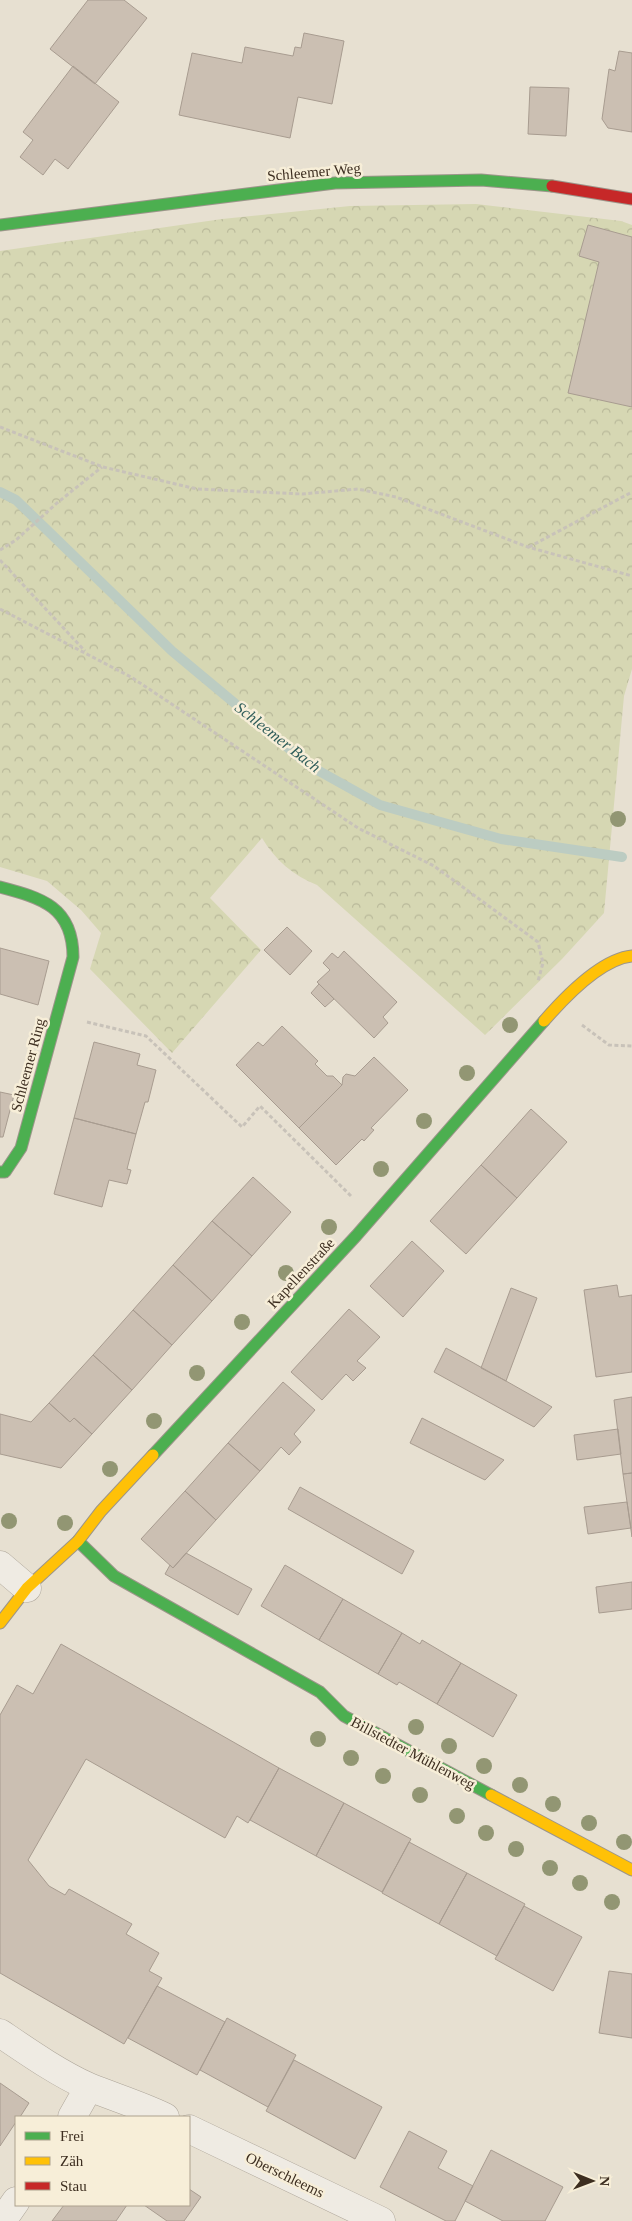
<svg xmlns="http://www.w3.org/2000/svg" width="632" height="2221" font-family="'Times New Roman',serif">
  <style>
    .park { fill: url(#park-crowns) }
    .lines { fill: none; stroke-linecap: round; stroke-linejoin: round }
    .stream { stroke: #bcccc2; stroke-width: 10 }
    .building { fill: #cbbfb2; stroke: #a89c90 }
    .street-casing { stroke: #ada599; stroke-width: 29 }
    .fast-casing { stroke: #9c958a; stroke-width: 13 }
    .slow-casing { stroke: #9c958a; stroke-width: 13 }
    .jam-casing { stroke: #9c958a; stroke-width: 13 }
    .path { stroke: #c8c2b9; stroke-width: 3; stroke-dasharray: 4 2.5; stroke-linecap: butt }
    .street { stroke: #efebe3; stroke-width: 28 }
    .fast { stroke: #4caf50; stroke-width: 11 }
    .slow { stroke: #ffc107; stroke-width: 11 }
    .jam { stroke: #c62828; stroke-width: 11 }
    .tree { fill: #929673 }
    .labels { text-anchor: middle; dominant-baseline: central; stroke-width: 5; stroke-linejoin: round; paint-order: stroke }
    .street-label { font-size: 15px; fill: #3d2e20; stroke: #f7eed8 }
    .water-label { font-size: 16px; font-style: italic; fill: #2f5d5a; stroke: #f7eed8 }
  </style>
  <defs>
    <pattern id="park-crowns" width="20" height="18" patternUnits="userSpaceOnUse" patternTransform="scale(1.25)"><rect width="20" height="18" fill="#d6d7b3"/><path d="M2 6a3 3 0 1 1 6 0M12 15a3 3 0 1 1 6 0" fill="none" stroke="#b9b99a"/></pattern>
  </defs>
  <rect width="100%" height="100%" fill="#e7e0d1"/>
  <path class="park" d="M476,204l145,17 11,4v444l-8,27 -20,217 -42,46 -77,76 -168,-150c-23,-9 -42,-25 -55,-47l-52,60 51,52 -89,103 -82,-84 11,-36 -20,-23 -34,-29 -47,-14v-616l222,-32 128,-13z"/>
  <g class="lines">
    <path class="stream" d="M0,492l16,8 156,151 138,115 70,39 121,34 121,18"/>
  </g>
  <path class="building" d="M88,0h36l23,18 -52,66 -45,-35z
    M304,33l40,8 -12,63 -34,-7 -8,41 -111,-23 13,-62 50,10 3,-16 48,9 2,-9 6,1z
    M619,51l13,2v79l-24,-4 -6,-9 7,-50 6,2z
    M73,66l46,36 -51,67 -13,-10 -12,16 -23,-18 13,-17 -10,-8z
    M530,87l39,1 -3,48 -38,-2z
    M588,225l44,12v170l-64,-14 31,-131 -20,-6z
    M287,927l25,24 -22,24 -26,-25z
    M0,948l49,13 -11,44 -38,-11z
    M344,951l53,51 -14,15 5,6 -14,15 -57,-56 13,-12 -7,-7 9,-10 6,5z
    M319,984l15,15 -9,8 -14,-14z
    M282,1026l36,35 -3,3 12,12h6l9,9 -43,43 -63,-63 22,-23 5,4z
    M94,1042l46,12 -3,11 19,5 -8,32h-3l-9,32 -62,-16z
    M374,1057l34,33 -37,38 3,2 -10,11 -2,-2 -26,26 -37,-37 43,-43 1,-8 3,-3 9,2z
    M0,1092l14,3 -11,42h-3z
    M531,1109l36,33 -50,56 -36,-33z
    M74,1118l62,16 -9,35 4,1 -4,14 -18,-4 -7,27 -48,-13z
    M481,1165l36,33 -51,56 -36,-33z
    M253,1177l38,35 -39,44 -40,-35z
    M212,1221l40,35 -40,45 -39,-36z
    M412,1241l32,30 -41,46 -33,-31z
    M173,1265l39,36 -40,44 -39,-35z
    M617,1285l2,12 13,-2v77l-36,5 -12,-87z
    M511,1288l26,10 -31,83 -25,-13z
    M349,1309l31,28 -23,24 9,7 -13,13 -7,-7 -24,26 -31,-28z
    M133,1310l39,35 -40,45 -39,-35z
    M446,1348l60,33 46,26 -18,20 -100,-55z
    M93,1355l39,35 -40,44 -18,-16 -4,4 -21,-19z
    M283,1382l32,28 -21,24 7,8 -12,13 -8,-8 -21,24 -32,-28z
    M632,1397v76l-9,1 -9,-74z
    M49,1403l21,19 4,-4 18,16 -31,34 -61,-14v-40l31,8z
    M422,1418l82,42 -19,20 -75,-37z
    M618,1429l3,25 -44,6 -3,-25z
    M228,1443l32,28 -44,49 -31,-29z
    M632,1473v64l-9,-63z
    M300,1487l114,64 -12,23 -114,-65z
    M185,1491l31,29 -43,48 -32,-29z
    M627,1502l4,26 -43,6 -4,-27z
    M186,1553l66,36 -14,26 -73,-41 5,-9 3,3z
    M285,1565l58,34 -24,41 -58,-34z
    M632,1582v27l-33,4 -3,-26z
    M343,1599l59,34 -24,41 -59,-34z
    M402,1633l18,11 2,-4 39,23 -24,41 -38,-22 -2,3 -19,-11z
    M61,1644l218,124 -31,55 -11,-7 -12,22 -139,-79 -58,101 21,26 16,9 4,-6 63,35 -6,10 33,19 -10,18 13,7 -38,66 -124,-71v-258l17,-30 16,9z
    M461,1663l56,32 -24,42 -56,-33z
    M279,1768l65,35 -28,53 -66,-36z
    M344,1803l67,36 -29,53 -66,-36z
    M409,1842l58,31 -28,51 -57,-31z
    M467,1873l58,31 -28,52 -58,-32z
    M524,1906l58,31 -29,54 -58,-32z
    M609,1971l23,3v64l-33,-5z
    M157,1986l68,36 -28,53 -69,-37z
    M227,2018l69,37 -28,52 -68,-37z
    M294,2060l88,47 -27,52 -89,-48z
    M0,2083l29,20 -9,14h-4v5l-16,24z
    M409,2131l38,20 -9,17 35,18 -18,35h-9l-66,-34z
    M491,2150l72,37 -18,34h-42l-38,-20z
    M189,2189l12,8 -17,24h-17l-23,-16h45z
    M64,2205h63l-11,16h-64z"/>
  <g class="lines">
    <g class="street-casing">
      <path id="street" d="M0,1565l27,23
        M0,2033c28,19 58,40 89,54 25,10 51,18 76,30
        M72,2117l17,-30
        M189,2129l192,92
        M2,2221l14,-20"/>
    </g>
    <g class="fast-casing">
      <path id="fast" d="M0,225l335,-42 146,-3 71,6
        M0,887c42,11 73,20 73,70l-52,191 -16,24h-5
        M153,1455l203,-219 188,-215
        M78,1541l36,35 206,116 24,24 147,79"/>
    </g>
    <g class="slow-casing">
      <path id="slow" d="M544,1021c20,-23 57,-62 88,-65
        M0,1623l27,-35 51,-47 23,-30 52,-56
        M491,1795l141,75"/>
    </g>
    <g class="jam-casing">
      <path id="jam" d="M552,186l80,13"/>
    </g>
    <path class="path" d="M0,427l103,40 94,22 105,5 56,-5 38,8 132,50 104,29
      M529,547l103,-55
      M0,550l16,-10 41,-37 45,-36
      M0,560l85,91
      M0,609l131,68 227,151 76,38 104,76 5,21 -5,18
      M87,1022l59,14 96,91 18,-21 91,90
      M582,1025l27,20 23,1"/>
    <use href="#street" class="street"/>
    <use href="#fast" class="fast"/>
    <use href="#slow" class="slow"/>
    <use href="#jam" class="jam"/>
  </g>
  <g class="tree">
    <circle cx="618" cy="819" r="8"/>
    <circle cx="510" cy="1025" r="8"/>
    <circle cx="467" cy="1073" r="8"/>
    <circle cx="424" cy="1121" r="8"/>
    <circle cx="381" cy="1169" r="8"/>
    <circle cx="329" cy="1227" r="8"/>
    <circle cx="286" cy="1273" r="8"/>
    <circle cx="242" cy="1322" r="8"/>
    <circle cx="197" cy="1373" r="8"/>
    <circle cx="154" cy="1421" r="8"/>
    <circle cx="110" cy="1469" r="8"/>
    <circle cx="9" cy="1521" r="8"/>
    <circle cx="65" cy="1523" r="8"/>
    <circle cx="416" cy="1727" r="8"/>
    <circle cx="318" cy="1739" r="8"/>
    <circle cx="449" cy="1746" r="8"/>
    <circle cx="351" cy="1758" r="8"/>
    <circle cx="484" cy="1766" r="8"/>
    <circle cx="383" cy="1776" r="8"/>
    <circle cx="520" cy="1785" r="8"/>
    <circle cx="420" cy="1795" r="8"/>
    <circle cx="553" cy="1804" r="8"/>
    <circle cx="457" cy="1816" r="8"/>
    <circle cx="589" cy="1823" r="8"/>
    <circle cx="486" cy="1833" r="8"/>
    <circle cx="624" cy="1842" r="8"/>
    <circle cx="516" cy="1849" r="8"/>
    <circle cx="550" cy="1868" r="8"/>
    <circle cx="580" cy="1883" r="8"/>
    <circle cx="612" cy="1902" r="8"/>
  </g>
  <g class="labels">
    <g class="street-label">
      <text transform="translate(314 172) rotate(-5)">Schleemer Weg</text>
      <text transform="translate(28 1065) rotate(-75)">Schleemer Ring</text>
      <text transform="translate(301 1273) rotate(-47)">Kapellenstraße</text>
      <text transform="translate(413 1753) rotate(28)">Billstedter Mühlenweg</text>
      <text transform="translate(285 2175) rotate(26)">Oberschleems</text>
    </g>
    <g class="water-label">
      <text transform="translate(278 737) rotate(38)">Schleemer Bach</text>
    </g>
  </g>
  <rect x="15" y="2116" width="175" height="90" fill="#f7eed8" stroke="#ada18e"/>
  <rect x="25" y="2132" width="25" height="8" fill="#4caf50" stroke="#ada18e"/>
  <text x="60" y="2141" font-size="15" fill="#3d2e20">Frei</text>
  <rect x="25" y="2157" width="25" height="8" fill="#ffc107" stroke="#ada18e"/>
  <text x="60" y="2166" font-size="15" fill="#3d2e20">Zäh</text>
  <rect x="25" y="2182" width="25" height="8" fill="#c62828" stroke="#ada18e"/>
  <text x="60" y="2191" font-size="15" fill="#3d2e20">Stau</text>
  <g transform="translate(592 2181) rotate(91)" stroke="#f7eed8" stroke-width="4" paint-order="stroke">
  <path d="M0-4L9 19L0 12L-9 19Z" fill="#3d2e20"/>
  <text y="-8" font-size="14" font-weight="bold" text-anchor="middle" fill="#3d2e20">N</text>
  </g>
</svg>
